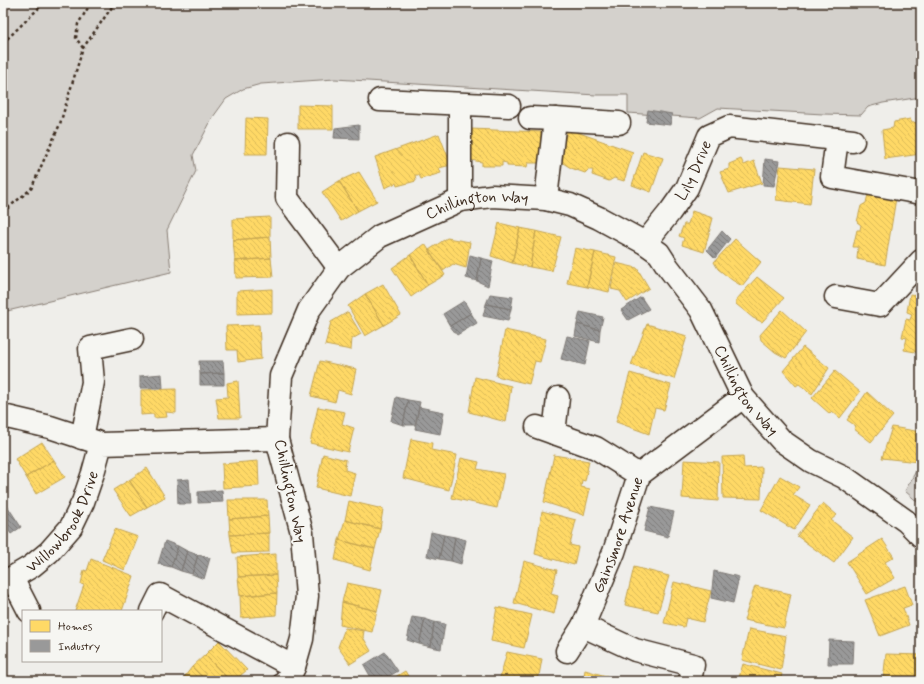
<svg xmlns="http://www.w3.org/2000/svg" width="924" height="684" font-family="Mynerve,sans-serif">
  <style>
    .green { fill: #d4d1cc; stroke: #887e75 }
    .homes { fill: url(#homes-back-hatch); stroke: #c4a450 }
    .industry { fill: url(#industry-back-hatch); stroke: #7d7874 }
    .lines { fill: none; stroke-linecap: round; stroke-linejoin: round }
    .minor-casing { stroke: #3b2a1e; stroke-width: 25 }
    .path { stroke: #3b2a1e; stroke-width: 2.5; stroke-dasharray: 3 3; stroke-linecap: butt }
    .minor { stroke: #f6f6f2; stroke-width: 22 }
    .labels { text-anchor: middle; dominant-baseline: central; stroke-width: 4; stroke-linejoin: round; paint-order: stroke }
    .street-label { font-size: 16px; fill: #3b2a1e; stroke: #f6f6f2 }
  </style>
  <defs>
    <pattern id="homes-back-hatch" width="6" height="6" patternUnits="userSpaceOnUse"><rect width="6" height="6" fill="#ffd966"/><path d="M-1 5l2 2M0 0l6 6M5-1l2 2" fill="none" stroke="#dbba58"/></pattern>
    <pattern id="industry-back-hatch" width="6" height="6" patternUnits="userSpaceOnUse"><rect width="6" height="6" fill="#999"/><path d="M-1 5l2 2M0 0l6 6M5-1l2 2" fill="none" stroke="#7e7d7c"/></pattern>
  </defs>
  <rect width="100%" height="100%" fill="#efeeea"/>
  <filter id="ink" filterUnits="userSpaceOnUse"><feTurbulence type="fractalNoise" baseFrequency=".025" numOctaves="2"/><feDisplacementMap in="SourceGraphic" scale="8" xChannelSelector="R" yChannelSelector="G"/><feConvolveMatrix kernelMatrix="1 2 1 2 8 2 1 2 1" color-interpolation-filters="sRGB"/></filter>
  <g filter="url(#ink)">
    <path class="green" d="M3,3h918v94l-38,6 -15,4 -7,8 -38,-1 -105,-6 -18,10 -72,-5v-18h-32l-261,-16 -74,5 -18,5 -17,10 -13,18 -20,38 3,16 -29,59 4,42 -168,40z
      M921,462v43l-16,-14z"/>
    <path class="homes" d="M298,105l35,1v23h-35z
      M921,117v37l-36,5 -3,-29 11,-2 1,-6 16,-3 2,4 6,-1 -1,-4z
      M246,118l22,1 -1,35h-22z
      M471,129l70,3v31h-13l-1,4 -20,-1v-3l-5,-1v4h-20v-4l-12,-2z
      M568,129l65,23 -9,29 -10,-3 -5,3 -17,-6 1,-5h-5l-3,3 -14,-5 -13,-8z
      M439,134l12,31 -12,3 2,5 -20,6 -2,-4h-4l1,6 -19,5 -1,-3 -11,5 -10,-31z
      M643,152l20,6 -12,34 -19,-7z
      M741,159l3,6 10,-4 8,22 -33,10 -9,-21 9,-3v-5z
      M780,166l34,3 -4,35 -34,-4z
      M359,172l18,29 -19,10 -19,-30z
      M339,181l19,30 -17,10 -19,-29z
      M868,194l28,4 -11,67 -28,-6 1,-12h-5l4,-17h3l1,-5 -4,-3 4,-16 5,-3z
      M692,211l21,7 -9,34 -22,-7 2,-7 -5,-2 5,-12h4z
      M270,217v20l-37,3v-21z
      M499,223l21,5 -8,35 -21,-7z
      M520,228l16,3 -6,36 -18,-4z
      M536,231l25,6 -9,34 -22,-4z
      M270,237l1,21 -36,3 -2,-21z
      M447,238l23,4 -4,26 -13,-4 -10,7 -14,-21z
      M735,239l26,23 -19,24 -10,-6 -14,-11 -4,-7z
      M425,244l20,31 -17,10 -18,-30z
      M575,248l20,4 -8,35 -20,-4z
      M595,252l21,5 -7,35 -22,-5z
      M410,255l18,30 -17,12 -19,-29z
      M271,258l2,19 -37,1 -1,-17z
      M616,263l21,5 12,20 -22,14 -7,-11 -9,-2z
      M757,277l27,21 -22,24 -9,-4 -17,-14v-4z
      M919,283h2v70l-17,-3 3,-12 -5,-1 4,-18 4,1 2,-6 -5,-2 3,-18 6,1z
      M383,284l18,31 -17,10 -19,-31z
      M272,289v24l-35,1v-23z
      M365,294l19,31 -19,11 -17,-30z
      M782,310l24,22 -20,26 -11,-6 -14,-12 -1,-5z
      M348,312l13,22 -9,5 -1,11 -26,-5 6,-23z
      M647,324l40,12 -13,43 -43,-14z
      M259,325l2,34 -23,3 -1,-12h-10l-1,-24z
      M505,330l41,9 -6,23 -5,-1 -6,23 -33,-8z
      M803,347l26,21 -17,26 -13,-10 -3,2 -13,-15z
      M320,361l36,8 -5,25 -13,-4 -3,12 -24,-6z
      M835,371l25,21 -20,26 -8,-7 -2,3 -18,-16z
      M630,373l41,12 -7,25 -9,-2 -6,26 -33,-12z
      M475,377l36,9 -5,36 -37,-10z
      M238,381l2,37h-21l-3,-20 12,-1 -1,-14z
      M176,389v24l-10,-1 1,5 -13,1v-4l-13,1v-25z
      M867,392l26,24 -22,26 -17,-13 2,-3 -9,-6z
      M318,407l27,5 -3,12 12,4 -6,24 -38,-9z
      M892,427l29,5v13l-3,17 -36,-4z
      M411,439l21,4 -1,7 26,5 -8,35 -46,-12z
      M42,442l12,18 -28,17 -11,-18z
      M323,454l23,6 -1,10 10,3 -5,23 -34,-8z
      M554,455l35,6 -4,20 -3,-1 -1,7 9,2 -6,26 -40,-13z
      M743,456l1,12 18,-1 -1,32 -38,-1 -1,-41z
      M461,458l18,4 -2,7 27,5 -7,34 -45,-10z
      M54,460l11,17 -29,17 -10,-17z
      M684,460l35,2 -1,39 -36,-3z
      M258,461l1,25 -36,2 -1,-24z
      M147,468l18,29 -18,10 -18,-27z
      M780,476l19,11 -6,8 17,10 -16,25 -33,-20z
      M129,480l18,27 -16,9 -18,-26z
      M228,500h39l1,16 -39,3z
      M349,501l34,8 -3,20 -35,-9z
      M823,503l14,12 -6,5 22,17 -19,26 -37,-27z
      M542,511l34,9 -6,25 8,2 -4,18 -39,-11z
      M268,516l1,17 -39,2 -1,-16z
      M345,520l35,9 -5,20 -36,-9z
      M115,529l23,8 -13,33 -23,-10z
      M269,533v19l-36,1 -3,-18z
      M882,539l12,18 -9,5 10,16 -28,16 -20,-32z
      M339,540l36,9 -5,21 -35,-10z
      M276,554v21l-38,2 -1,-20z
      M91,559l43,17 -12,35h-47l9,-26 -3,-1 3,-14 3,1z
      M524,561l33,9 -6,24 7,2 -4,18 -40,-11z
      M634,567l35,9 -11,36 -33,-7z
      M276,575l1,18 -37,3 -2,-19z
      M674,582l37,9 -8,31 -17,-4 -2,9 -20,-4z
      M347,583l35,7 -5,21 -35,-9z
      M755,586l36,8 -7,34 -40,-8z
      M905,586l7,19 -9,3 6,17 -29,11 -15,-36z
      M277,593l-1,22 -35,3 -1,-22z
      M342,602l35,9 -5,21 -32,-7z
      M497,607l35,8 -8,33 -33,-7z
      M345,628l19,3 -1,6 8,14 -21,13 -12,-17z
      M749,629l37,7 -5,34 -39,-10z
      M219,641l28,29 -13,11h-4l-25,-26z
      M507,652l35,7 -4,22h-39z
      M886,654l35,1v22l-5,1v3h-33z
      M205,655l25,26h-24l-14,-14z
      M743,664l39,10 -2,7h-42z
      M192,667l14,14h-23l-1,-1z
      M585,670l35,10v1h-37z
      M405,671l6,10h-22z"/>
    <path class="industry" d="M648,110l24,4 -2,11 -24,-3z
      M359,125v14l-25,-1 1,-10z
      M765,159l14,2 -5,25 -11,-1z
      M722,231l8,8 -15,19 -8,-8z
      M470,255l11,3 -4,23 -11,-3z
      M481,258l12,3 -5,25 -11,-5z
      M490,294l23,3 -2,12 -25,-5z
      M641,297l8,12 -21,11 -7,-10z
      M464,301l7,12 -21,13 -7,-12z
      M486,304l25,5 -3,12 -25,-5z
      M580,312l23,5 -3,13 -23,-6z
      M471,313l6,10 -20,12 -7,-9z
      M577,324l23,6 -1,12 -24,-6z
      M567,336l23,5 -5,24 -24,-6z
      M199,361h24l1,12 -24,1z
      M224,373v12h-24v-11z
      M162,374l1,14h-23v-12z
      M396,397l12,3 -5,25 -12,-4z
      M408,400l12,2 -5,23h-12z
      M419,407l25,5 -4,22 -25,-5z
      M189,479l2,25h-13l-1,-24z
      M222,490l1,12 -25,1v-11z
      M8,507l13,20 -10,7 -8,-12v-11z
      M650,507l24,5 -6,25 -24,-6z
      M431,532l13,3 -5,24 -12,-3z
      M444,535l11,2 -4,24 -12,-2z
      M455,537l11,3 -5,24 -10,-3z
      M165,541l13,5 -7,21 -13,-3z
      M178,546l9,5 -6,20 -10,-4z
      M187,551l11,4 -6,19 -11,-3z
      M198,555l12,3 -6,21 -12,-5z
      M714,571l25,6 -6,26 -22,-5z
      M412,617l13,2 -6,25 -12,-4z
      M425,619l9,3 -3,25 -12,-3z
      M434,622l11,2 -4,25 -10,-2z
      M829,640l25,1 -1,23h-25z
      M385,652l13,19 -17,10h-8l-9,-16z"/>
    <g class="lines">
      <g class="minor-casing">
        <g id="minor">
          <path d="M380,100l129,6"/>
          <path d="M460,105v95"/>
          <path d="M530,118l25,1 64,4"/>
          <path d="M837,139l-5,38 89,16"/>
          <path d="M288,143l-1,55 52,70"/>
          <path d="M546,199l9,-80"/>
          <path id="s1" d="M645,243l25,-31 17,-24 22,-52 20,-9 124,14"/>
          <path d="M836,297l44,8 41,-44"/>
          <path d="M3,416l47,11 46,15"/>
          <path d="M537,427l59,21 43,27"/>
          <path d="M554,433l4,-35"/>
          <path d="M82,438l11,-56 -3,-34 42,-9"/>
          <path d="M12,578l17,33"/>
          <path id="s2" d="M3,583l29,-17 17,-14 22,-25 12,-25 10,-29 8,-29 176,-5"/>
          <path d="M152,611l8,-16 134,72"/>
          <path d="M567,651l16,-25"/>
          <path id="s3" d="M285,681l5,-5 4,-9 8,-28 5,-43 -5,-63 -25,-94 4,-63 28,-66 30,-42 41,-32 80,-36 32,-4 54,3 24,6 29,13 46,25 14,10 9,14 33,43 42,87 39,44 29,20 33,16 62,44 15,15"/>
          <path id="s4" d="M690,681l3,-16 -58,-15 -52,-24 31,-74 25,-77 104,-78"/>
        </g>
      </g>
      <path class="path" d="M3,43l41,-40
        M83,48l-7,-10 2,-14 13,-21
        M3,212l28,-23 29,-65 23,-76 29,-41 5,-4"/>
      <use href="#minor" class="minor"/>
    </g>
  </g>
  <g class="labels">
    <g class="street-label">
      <text stroke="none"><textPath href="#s1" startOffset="88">Lily Drive</textPath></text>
      <text stroke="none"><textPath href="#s3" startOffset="592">Chillington Way</textPath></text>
      <text stroke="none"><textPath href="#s3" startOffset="952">Chillington Way</textPath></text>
      <text transform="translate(290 491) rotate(78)">Chillington Way</text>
      <text stroke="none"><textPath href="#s2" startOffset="89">Willowbrook Drive</textPath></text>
      <text stroke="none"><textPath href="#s4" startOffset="231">Gainsmore Avenue</textPath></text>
    </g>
  </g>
  <rect width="924" height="684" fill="none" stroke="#f6f6f2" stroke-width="16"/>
  <rect x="8" y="8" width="908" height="668" fill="none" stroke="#3b2a1e" stroke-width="1.5" filter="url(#ink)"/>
  <rect x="22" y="610" width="140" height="52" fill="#f6f6f2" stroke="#aba49d"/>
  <rect x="30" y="620" width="20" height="12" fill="#ffd966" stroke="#aba49d"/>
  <text x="58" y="630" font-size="12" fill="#3b2a1e">Homes</text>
  <rect x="30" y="640" width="20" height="12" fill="#999999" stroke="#aba49d"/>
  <text x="58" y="650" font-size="12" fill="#3b2a1e">Industry</text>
</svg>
